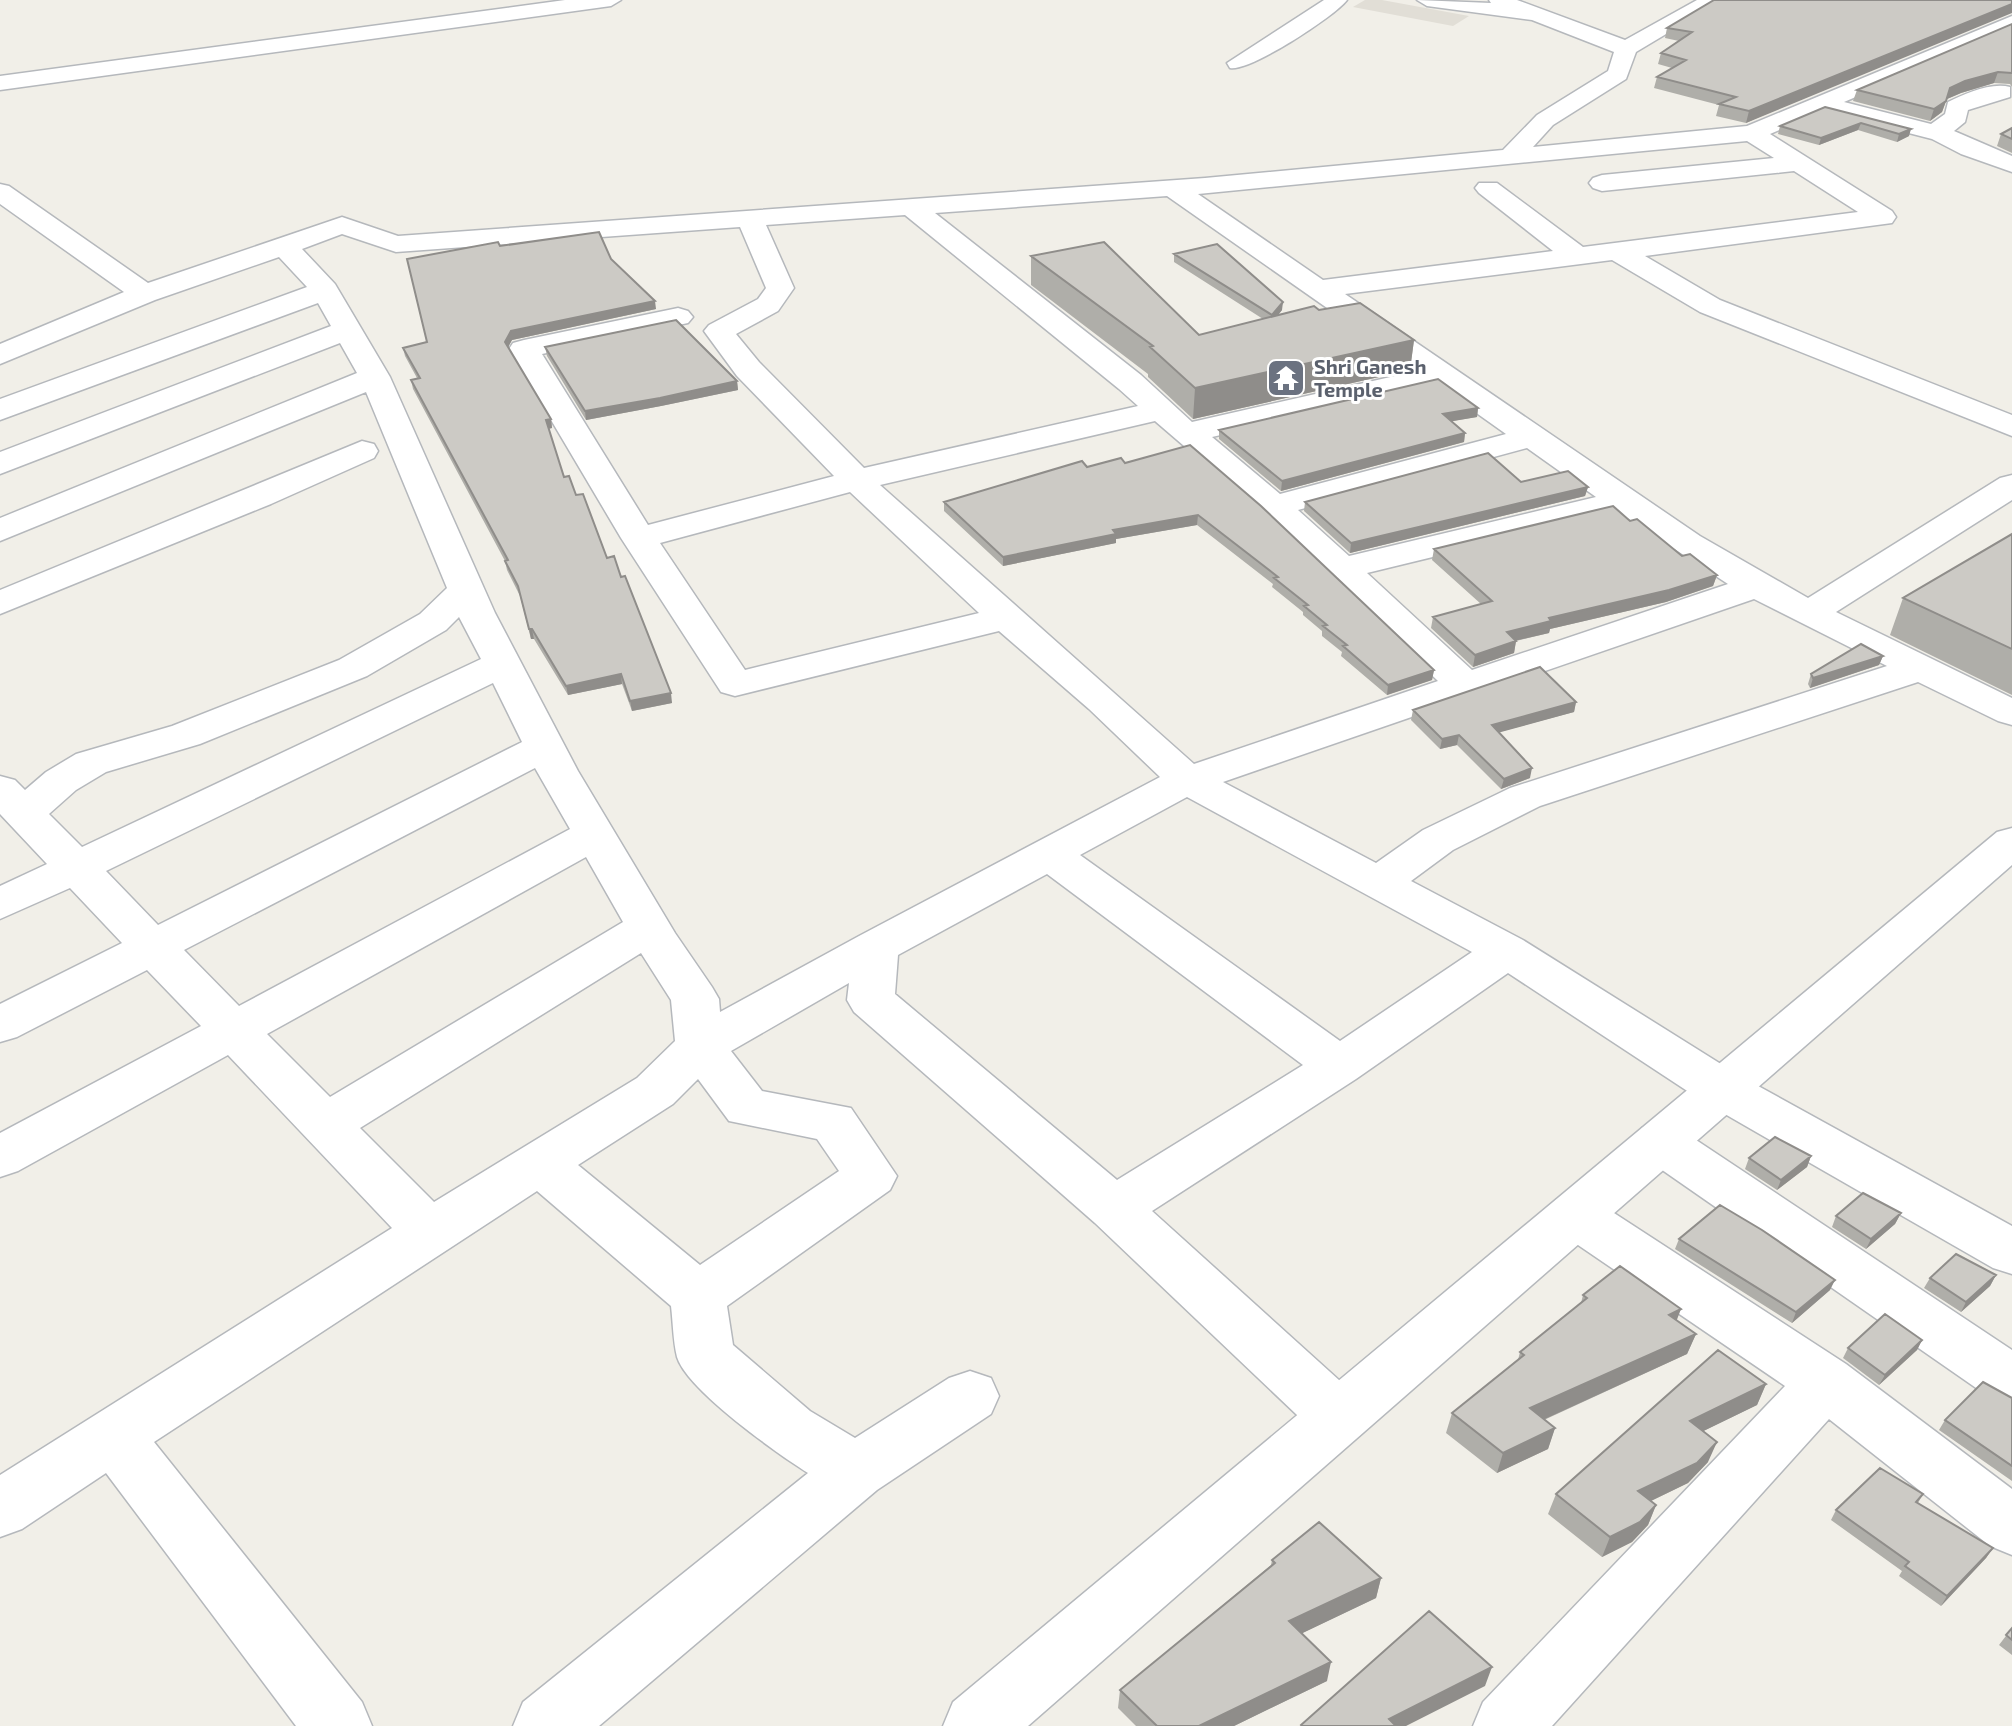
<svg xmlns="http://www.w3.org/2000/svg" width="2012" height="1726" font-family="'Exo 2',sans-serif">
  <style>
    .education { fill: #e1ded6 }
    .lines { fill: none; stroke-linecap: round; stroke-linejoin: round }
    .minor-casing { stroke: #b5b8bc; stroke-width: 3 }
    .tertiary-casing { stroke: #b5b8bc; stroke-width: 3 }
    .minor { fill: #fff; fill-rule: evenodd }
    .tertiary { fill: #fff; fill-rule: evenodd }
    .wall { fill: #afaea9 }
    .shaded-wall { fill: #8f8d8a }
    .building { fill: #cccac5; stroke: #8f8d8a; stroke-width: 2 }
    .labels { text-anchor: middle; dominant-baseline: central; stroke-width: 6; stroke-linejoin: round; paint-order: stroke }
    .far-worship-label { font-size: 20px; font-weight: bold; fill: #5b616d; stroke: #fff; text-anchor: start }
  </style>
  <rect width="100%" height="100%" fill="#f1efe8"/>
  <path class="education" d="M1365,0h17l87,16 -16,10 -100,-19z"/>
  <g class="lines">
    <g class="minor-casing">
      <path id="minor" d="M1324,0h23c-13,17 -98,72 -117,68l-3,-5z
        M1417,0l74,3 -2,-3h28l108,40 72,-40h26l-87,52 -10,27 -73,46 -20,22 214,-21 265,-110v14l-168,72 87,22 14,-10 3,-12c17,-8 43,-20 62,-15v10l-42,13 -3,12 -11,9 58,25v16l-51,-18 -29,-15 -109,-28 -53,23 122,77 4,6 -4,6 -247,33 75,44 292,115v21l-312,-124 -88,-52 -267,34 355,242 108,62 192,-120 12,-3v25l-176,112 176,86v27l-14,-4 -80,-39 -378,124 -87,44 -42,31 112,59 217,136 272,150v48l-19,-6 -289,-166 -196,-129 -152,106 -204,132 208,188 8,18 -8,18 -21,8 -21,-8 -223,-212 -241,-211 -7,-12 2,-17 -118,68 31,40 89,17 46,68 -7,14 -163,116 6,39 77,66 45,27 94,-60 21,-7 21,7 8,18 -8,18 -114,76 -278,236h-86l10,-24 285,-229c-30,-19 -121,-83 -131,-116 -4,-16 -4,-35 -6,-51l-134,-115 -383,251 208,260 10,24h-76l-190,-253 -84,56 -22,8v-62l392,-247 -164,-173 -210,116 -18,6v-44l201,-107 -54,-56 -130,67 -17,5v-38l122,-61 -52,-55 -70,31v-33l47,-22 -47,-50v-38l15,4 10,10 21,-18 30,-18 96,-28 167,-66 81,-46 27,-26 -81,-196 -366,149v-23l357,-145 -17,-30 -340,131v-22l331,-126 -13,-23 -318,117v-21l307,-112 -28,-30 -124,43 -155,64v-20l124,-52 -124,-88v-20l9,2 139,97 194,-66 56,19 807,-58 298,-28 34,-35 71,-44 6,-19 -82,-32 -105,-14zM1747,141l27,17 -172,17 -9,3 -4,5 4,5 9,3 192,-20 64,41 -275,35 -86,-64h-18l-4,5 4,5 74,58 -230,29 -125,-86zM1167,196l250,175 -225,51 -51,-47 -206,-162zM905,215l214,174 19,17 -274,62 -105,-106 -23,-28 42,-23 16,-23 -28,-63zM740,227l26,61 -8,11 -49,26 -5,6 33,45 97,100 -186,49 -106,-171 146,-31 5,-6 -5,-6 -10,-3 -154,32 -11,3 -4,6 112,189 100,154 14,4 264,-65 90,78 71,68 -301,159 -139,76 -1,-13 -7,-12 -37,-54 -97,-162 -83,-158 -105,-236 -55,-93 -33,-35 40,-15 54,18zM1437,385l69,49 -226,60 -68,-57zM1155,421l107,92 176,168 -244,83 -314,-279zM1527,448l69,49 -247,59 -51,-46zM850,492l129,121 -234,57 -85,-127zM1618,512l110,72 -256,86 -105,-97zM1754,599l133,67 -377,122 -87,42 -47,33 -153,-81zM459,617l22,42 -399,188 -33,-33 27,-24 30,-18 94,-28 167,-68 79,-46zM493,683l29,59 -364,183 -52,-54zM535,768l35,61 -331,177 -55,-56zM1187,797l285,155 -132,89 -260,-186zM586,857l37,65 -293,175 -63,-63zM1047,874l256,191 -186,115 -222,-186 3,-39zM641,953l30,47 4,41 -38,37 -203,124 -74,-74zM698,1079l31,42 88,18 22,32 -139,94 -122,-100 95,-61z
        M362,441l12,3 4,7 -4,7 -103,46 -271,110v-24z
        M1660,1122l18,6 334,222v56l-20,-7 -350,-243 -8,-14 8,-14z
        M1575,1194l19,6 252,164 166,125v66l-22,-9 -161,-127 -277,307h-79l10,-24 302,-316 -229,-156 -8,-15 8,-15z"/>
    </g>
    <g class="tertiary-casing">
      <path id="tertiary" d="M565,0h56l-10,6 -611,84v-14z
        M2012,828v37l-984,861h-85l10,-24 1044,-870z"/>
    </g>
    <use href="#minor" class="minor"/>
    <use href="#tertiary" class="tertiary"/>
  </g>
  <path class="wall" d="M2012,0l-266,123 -30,-7 3,-11 -65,-17 3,-11 15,-9 -14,-4 3,-11 18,-12 -14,-3 2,-10z
    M2012,24v63l-2,-3 -16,-1 -33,10 -14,6 -5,13 -12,9 -77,-20 4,-11z
    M1825,107l84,29 -12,6 -39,-12 -39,15 -41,-11 2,-8z
    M2012,128v25l-15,-7 4,-12z
    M500,246l111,13 45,50 -144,31 -4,7 43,72 1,9 -4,1 16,48 12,18 31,63 14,19 51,126 -40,8 -10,-27 -54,11 -34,-56h-3l-11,-43 -13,-26 -2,-9 -92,-172 -2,-9 6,-2 -12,-22 -2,-8 24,-6z
    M1174,254l108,56 -4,5 41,-5 95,30 -4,30 -217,49 -45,-42v-3l-117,-89v-29l168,79 64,-16 -89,-57z
    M545,347l192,34 1,9 -77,16 -75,14 -39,-64z
    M1478,408l-1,9 -25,4 13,12 -1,9 -183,49 -62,-52v-9z
    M1125,463l309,207 -2,10 -45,15 -46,-39 1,-4 -20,-16v-5l-19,-16v-3l-31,-25 1,-3 -76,-59 -81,14v4l-113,23 -59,-55v-9l143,-35z
    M1521,482l67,5 -3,9 -235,57 -46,-42 1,-9z
    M1630,521l52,35 35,19 -4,11 -47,16 -116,27 -1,4 -33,8 -2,12 -41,14 -42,-39 2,-11 48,-13 -49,-44 2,-11z
    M2012,534v161l-122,-60 13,-37z
    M1883,656l-4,9 -69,23 -2,-4 3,-10z
    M1576,702l-2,10 -75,20 31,46 -29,11 -44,-44 -17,4 -29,-29 2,-10z
    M1811,1156l-4,11 -30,23 -32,-21 4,-11z
    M1901,1213l-6,11 -29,25 -34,-22 4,-11z
    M1679,1239l151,51 -38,33 -117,-74z
    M1996,1275l-6,11 -29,26 -37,-24 6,-10z
    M1583,1295l94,25 19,14 -9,20 -143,66 11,8 -7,21 -51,24 -51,-40 6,-20 66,-53 2,-8 61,-49z
    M1922,1340l-5,10 -38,35 -36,-27 5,-10z
    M1766,1384l-9,21 -54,26 5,31 -20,21 -37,18 5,4 -8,20 -16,17 -30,15 -54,-43 8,-20z
    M2012,1398v83l-73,-51 6,-10z
    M1923,1494l-5,9 75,45 -7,10 -45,48 -42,-30 3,-5 -71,-51 5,-10z
    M1272,1560l109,18 -5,20 -74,35 25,48 -93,45h-98l-18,-18 2,-18 151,-125z
    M2012,1628v27l-13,-10z"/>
  <path class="shaded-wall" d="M2012,4v9l-266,110 3,-12z
    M1998,72l-4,11 -33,10 -14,6 3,-11 15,-7z
    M1946,101l-4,11 -12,9 4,-12z
    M1861,123l-3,7 -39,15 2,-7z
    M1911,129l-2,7 -12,6 2,-8z
    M655,301l1,8 -144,31 -6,11 -1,-9 6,-11z
    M1283,302l-1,8 -11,14 1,-9z
    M1414,340l-4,30 -217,49 2,-31z
    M737,381l1,9 -77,16 -75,14 -1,-9z
    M1478,408l-1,9 -35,6 1,-9z
    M551,419l1,9 -5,1 -1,-9z
    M1465,433l-1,9 -183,49 1,-10z
    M1588,487l-3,9 -235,57 1,-10z
    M1198,515l-1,10 -81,14v4l-113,23v-9l110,-27z
    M1717,575l-4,11 -47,16 -116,27 -1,4 -44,10 2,-11 42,-14z
    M529,629h3l2,10h-3z
    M1516,641l-2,12 -41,14 2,-12z
    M1883,656l-4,9 -69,23 3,-10z
    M1434,670l-2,10 -45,15 1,-10z
    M621,674l1,10 -54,11 -2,-9z
    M671,693l1,10 -40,8 -2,-10z
    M1576,702l-2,10 -84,23 2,-10z
    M1459,735l-2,10 -17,4 2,-10z
    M1532,768l-2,10 -29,11 3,-10z
    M1811,1156l-4,11 -30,23 4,-10z
    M1901,1213l-6,11 -29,25 5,-10z
    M1996,1275l-6,11 -29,26 5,-10z
    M1835,1280l-5,10 -38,33 4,-11z
    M1681,1309l-8,21 -4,-15z
    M1696,1334l-9,20 -164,75 7,-21z
    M1922,1340l-5,10 -38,35 6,-10z
    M1766,1384l-9,21 -76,37 9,-21z
    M1555,1428l-7,21 -51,24 6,-20z
    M1717,1442l-9,20 -20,21 -58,28 8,-20z
    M1656,1505l-8,20 -16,17 -30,15 8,-20z
    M1993,1548l-7,10 -45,48 6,-10z
    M1381,1578l-5,20 -90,43 3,-20z
    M1331,1662l-4,19 -93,45h-35z
    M1492,1667l-7,19 -79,40h-20l3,-7z"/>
  <path class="building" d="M1714,0h298v4l-263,107 -30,-7 17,-7 -79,-20 29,-17 -25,-7 31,-21 -25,-4z
    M2012,24v49l-14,-1 -33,9 -15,7 -4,13 -12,8 -77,-19z
    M1825,107l86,22 -12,5 -38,-11 -40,15 -41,-12z
    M2012,128v11l-11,-5z
    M599,232l12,27 44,42 -144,30 -6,11 46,77 -5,1 18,57 5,-1 7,19 7,-1 24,64 7,-2 7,21 4,-1 46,117 -41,8 -9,-27 -55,12 -34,-57h-3l-11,-43 -13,-25 3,-1 -97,-180 9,-2 -17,-30 24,-6 -20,-83 91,-17 2,4z
    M1104,242l95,93 115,-29 5,4 41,-7 54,37 -219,48 -45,-41 3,-1 -122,-90z
    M1217,244l66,58 -11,13 -98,-61z
    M676,320l61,61 -77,17 -75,13 -40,-64z
    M1438,379l40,29 -35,6 22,19 -183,48 -63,-51z
    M1190,445l71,61 173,164 -46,15 -45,-39 4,-1 -24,-19 4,-1 -23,-19 4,-1 -34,-27 4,-1 -80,-62 -85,15 3,4 -113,23 -59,-55 138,-41 5,6 34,-9 4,5z
    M1488,453l33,29 47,-11 20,16 -237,56 -46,-41z
    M1613,506l17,15 7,-2 45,37 8,-2 27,21 -48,15 -120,28 2,3 -44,11 9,9 -41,14 -42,-38 59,-16 -58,-52z
    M2012,534v115l-109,-51z
    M1861,644l22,12 -70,22 -2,-4z
    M1540,667l36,35 -84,23 40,43 -28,11 -45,-44 -17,4 -29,-29z
    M1775,1137l36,19 -30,24 -32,-22z
    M1863,1193l38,20 -30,26 -35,-23z
    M1720,1205l42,25 73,50 -39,32 -117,-73z
    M1956,1254l40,21 -30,27 -36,-24z
    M1620,1266l61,43 -12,6 27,19 -166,74 25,20 -52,25 -51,-40 72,-58 -4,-3 67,-54 -4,-3z
    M1885,1314l37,26 -37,35 -37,-27z
    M1718,1350l48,34 -76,37 27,21 -20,21 -59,28 18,14 -16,17 -30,15 -54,-43z
    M1983,1382l29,16v68l-67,-46z
    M1880,1468l43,26 -7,8 77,46 -46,48 -42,-30 4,-4 -73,-52z
    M1319,1522l62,56 -92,43 42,41 -132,64h-42l-37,-36 155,-127 -3,-3z
    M1429,1611l63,56 -103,52 7,7h-94l-1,-1z
    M2012,1628v12l-6,-5z"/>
  <defs>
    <g id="temple-square" transform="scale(2)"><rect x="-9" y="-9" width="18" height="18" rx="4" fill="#6b7280" stroke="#fff"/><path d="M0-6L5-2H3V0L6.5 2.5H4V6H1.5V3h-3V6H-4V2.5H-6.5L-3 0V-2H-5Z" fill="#fff"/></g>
  </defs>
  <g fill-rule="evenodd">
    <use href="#temple-square" x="1286" y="378"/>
  </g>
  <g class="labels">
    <g class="far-worship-label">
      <text x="1314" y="366">Shri Ganesh<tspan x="1314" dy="23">Temple</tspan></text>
    </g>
  </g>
</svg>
